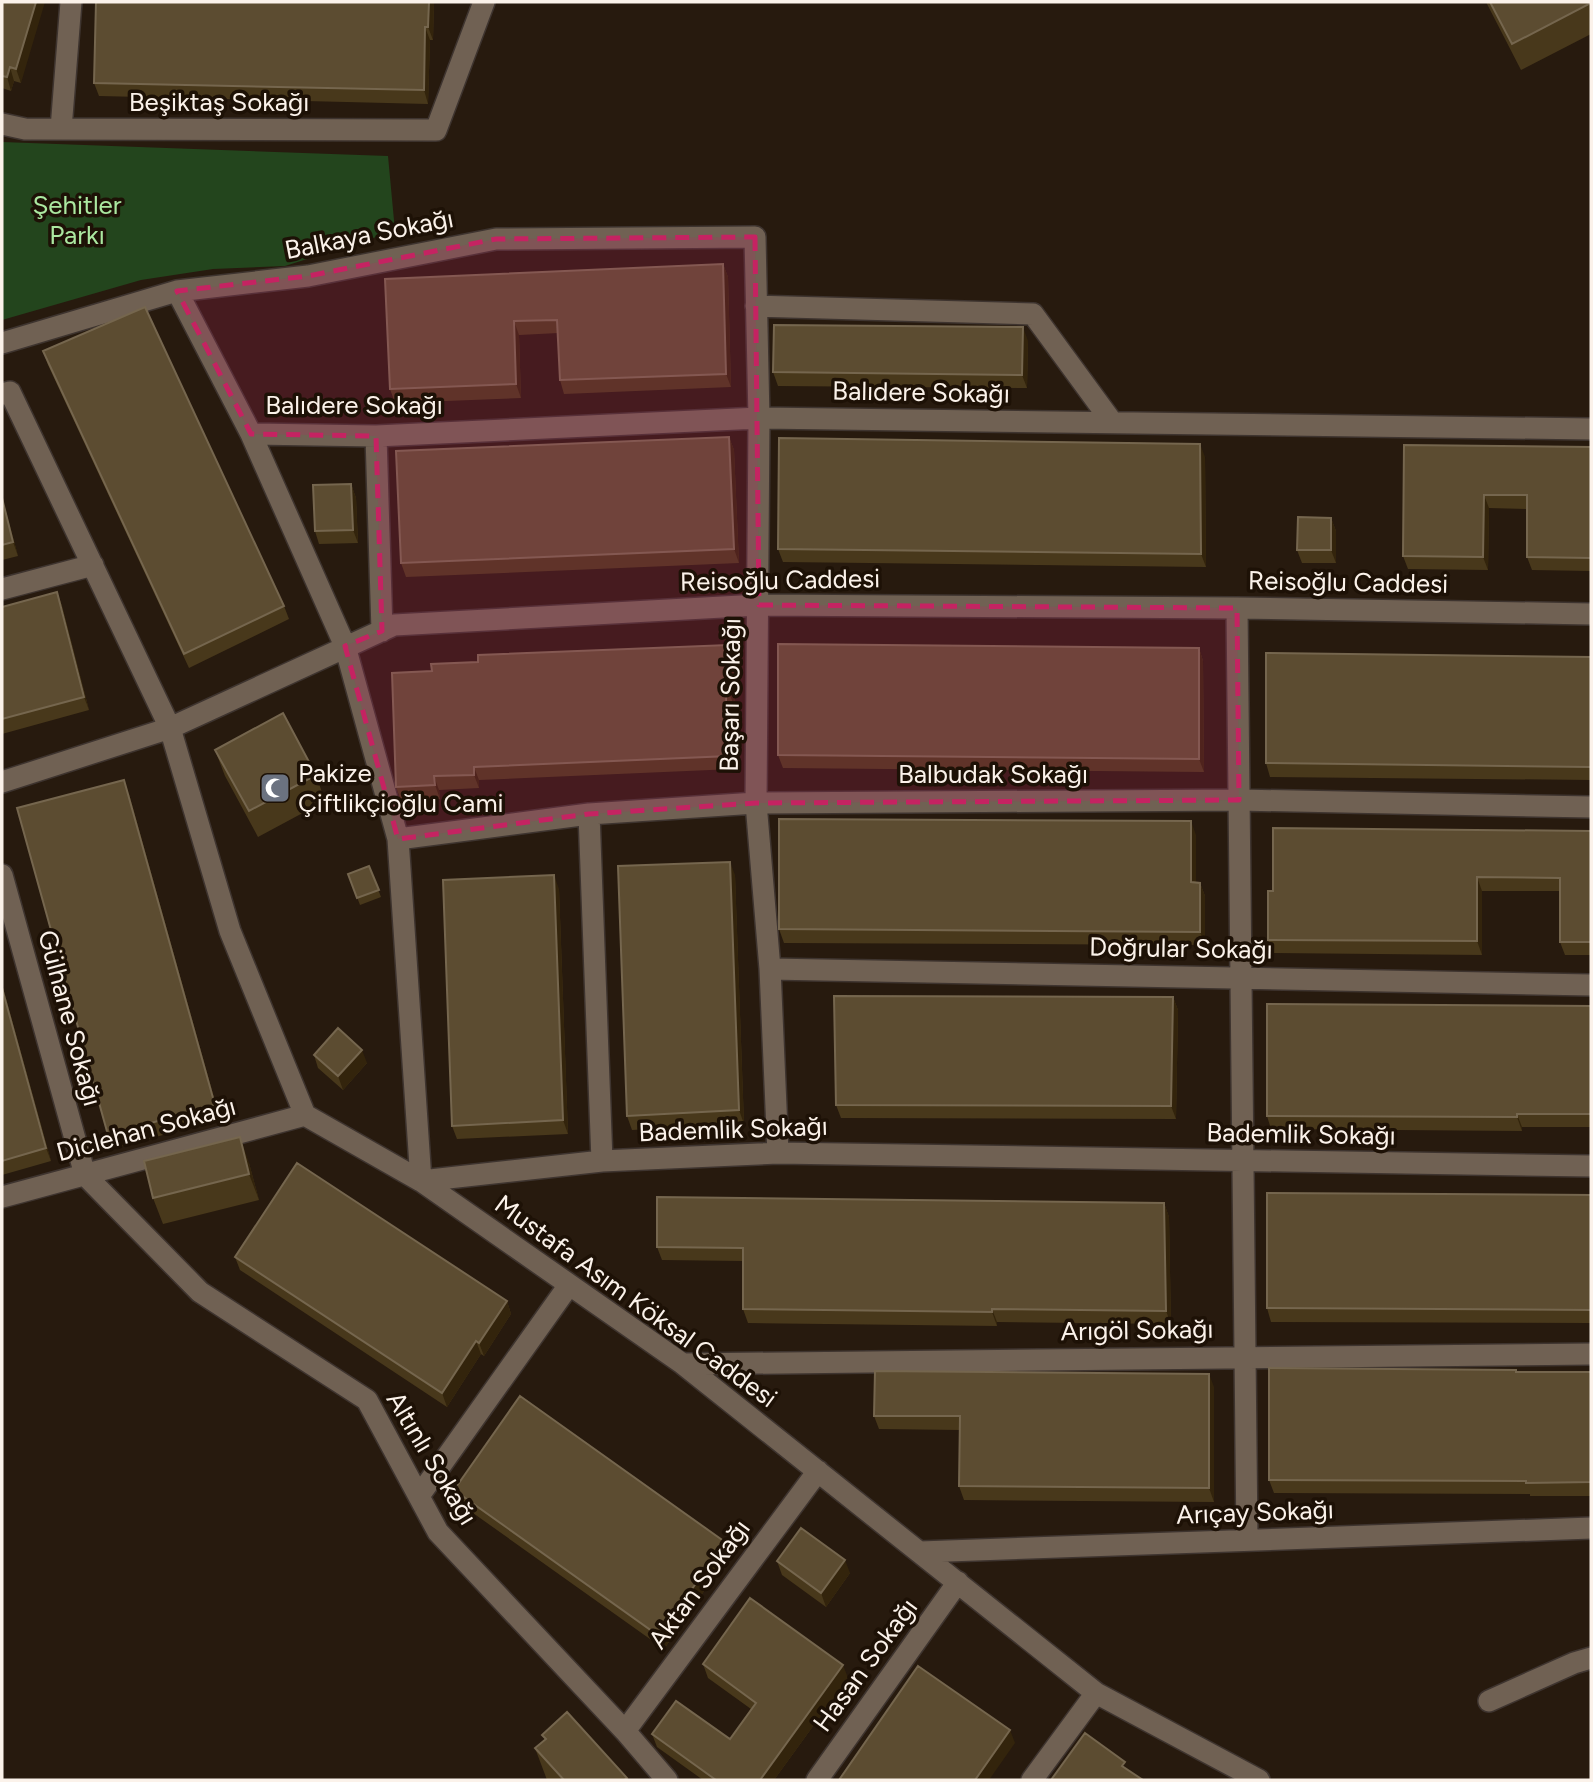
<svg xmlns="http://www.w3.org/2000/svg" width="1593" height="1782" font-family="Figtree,sans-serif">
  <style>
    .green { fill: #23451d }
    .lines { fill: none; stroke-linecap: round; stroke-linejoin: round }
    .minor-casing { stroke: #3e342f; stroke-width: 24 }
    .minor { stroke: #706153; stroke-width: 21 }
    .wall { fill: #48381b }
    .shaded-wall { fill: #33240c }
    .building { fill: #5c4c31; stroke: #75664e; stroke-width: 2 }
    .marked { fill: #c52362; fill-opacity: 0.2; stroke: #c52362; stroke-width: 5; stroke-dasharray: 14 9; stroke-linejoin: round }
    .labels { text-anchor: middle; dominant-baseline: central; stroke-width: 7; stroke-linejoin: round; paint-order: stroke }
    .street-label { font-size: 26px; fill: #fbf2ea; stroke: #1d1106 }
    .park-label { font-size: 26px; fill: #abe8a0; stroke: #1d1106 }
    .poi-label { font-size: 26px; fill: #fbf2ea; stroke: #1d1106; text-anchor: start }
  </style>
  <rect width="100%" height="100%" fill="#271a0e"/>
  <path class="green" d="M2,142l386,14 7,75 -110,35 -72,3 -72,11 -139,40z"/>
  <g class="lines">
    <g class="minor-casing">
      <path id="minor" d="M2,124l23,5 411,1 48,-128
        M61,129l10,-127
        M177,291l74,143 94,212 53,193 23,342 181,-20 176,-8 813,13
        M756,306l277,8 79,108
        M2,343l175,-52 131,-15 188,-37 259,-2 4,181 -3,385 14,166 8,184
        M2,394l8,-2 160,336 60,203 75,184 116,66 262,183 413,329 163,87
        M251,434l125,2 383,-18 832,11
        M376,436l6,195
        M2,589l91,-24
        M1237,608l10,932
        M2,782l168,-54 224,-103 365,-20 478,3 354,6
        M589,814l13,347
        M398,839l191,-25 167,-11 483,-3 352,7
        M2,875l83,300 115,117 167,108 71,132 187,199 42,49
        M770,969l821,16
        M2,1197l303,-82
        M683,1364l908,-10
        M419,1496l150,-211
        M920,1552l671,-24
        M1489,1701l85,-38 17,-5
        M625,1731l193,-260
        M817,1780l141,-198
        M1032,1780l64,-87"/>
    </g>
    <use href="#minor" class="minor"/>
  </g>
  <path class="wall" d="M2,2l19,81 -7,-2 -3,10 -9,-3z
    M434,2l-1,38h-3l-2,64 -329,-8 -5,-13z
    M1486,2h105v32l-70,36z
    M723,264l5,13 3,110 -167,7 -4,-14 -2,-47 -39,2 2,63 -126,5 -5,-14 -5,-110z
    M1028,341l-1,47 -249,-2 -5,-14z
    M43,351l241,255 5,13 -100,49 -141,-303z
    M729,437l5,13 5,113 -333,14 -5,-14z
    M1404,445l187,2v124l-59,-1 -5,-13v-48l-38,-1 -1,62 -80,-1 -5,-13z
    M1205,457l1,110 -423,-5 -5,-13z
    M351,484l5,14 2,45 -39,1 -4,-13z
    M2,497l16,59 -16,4z
    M1331,518l5,13v32h-34l-5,-13z
    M57,592l5,14 27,104 -87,24v-127z
    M1199,648l4,13 1,111 -421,-4 -5,-13z
    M1591,657v123l-321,-3 -4,-14z
    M733,658l2,51h-4l2,60 -254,11v8l-40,2 1,9 -39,2 -5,-14z
    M215,750l101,25 9,26 -67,36 -33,-61z
    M129,794l91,325 -107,30 -5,-14z
    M1591,831v124h-26l-5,-13v-51h-78v64l-209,-2 -5,-13z
    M1196,835v48h4l5,13v49l-421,-2 -5,-14z
    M369,866l12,31 -21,8 -12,-31z
    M735,875l9,249 -112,6 -5,-14z
    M559,889l9,245 -111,5 -5,-13z
    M2,984l49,177 -49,14z
    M1173,997l5,13 -2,109 -335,-1 -5,-13z
    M1591,1006v121h-69v4l-251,-2 -4,-13z
    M314,1055l53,8 -24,27 -25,-22z
    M249,1163l10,37 -96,24 -10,-26z
    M1591,1195v128l-320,-1 -4,-14z
    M1164,1203l5,14 2,107 -174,-2v4l-249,-3 -5,-14v-48l-81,-1 -5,-13z
    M235,1257l272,44 4,13 -27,42 -3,-2 -34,53 -207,-137z
    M1517,1372h74v124h-61v-2l-256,-1 -5,-13z
    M1214,1387v115l-250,-2 -5,-14 1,-56 -81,-1 -5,-13z
    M454,1490l271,52 4,13 -65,94 -205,-146z
    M777,1561l73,12 -24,34 -44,-32z
    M703,1664l145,14 -74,102h-71l-46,-33 -5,-13 78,5 21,-30 -43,-31z
    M542,1735l85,43v2h-80l-12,-32 10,-8z"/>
  <path class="shaded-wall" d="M36,2h9l-24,81 -5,-14z
    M429,2h5l-1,38 -5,-13z
    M425,27l5,13 -2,64 -4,-14z
    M10,67l4,14 -3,10 -4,-14z
    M723,264l5,13 3,110 -5,-13z
    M514,321l5,14 2,63 -5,-14z
    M1023,327l5,14 -1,47 -5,-13z
    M729,437l5,13 5,113 -5,-14z
    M1200,444l5,13 1,110 -5,-13z
    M351,484l5,14 2,45 -5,-13z
    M1484,495l5,13 -1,62 -5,-13z
    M2,497l3,10 13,49 -5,-14z
    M1331,518l5,13v32l-5,-13z
    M57,592l5,14 27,104 -5,-13z
    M728,645l5,13 2,51 -5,-14z
    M1199,648l4,13 1,111 -5,-13z
    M726,696l5,13 2,60 -4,-13z
    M474,767l5,13v8l-5,-13z
    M434,776l5,14 1,9 -5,-14z
    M124,780l5,14 91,325 -5,-14z
    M1191,821l5,14v61l-5,-14z
    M730,862l5,13 9,249 -5,-14z
    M554,875l5,14 9,245 -5,-14z
    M1477,877l5,14v64l-5,-14z
    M1200,883l5,13v49l-5,-13z
    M2,984l49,177 -5,-13 -44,-160z
    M1173,997l5,13 -2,109 -5,-13z
    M362,1050l5,13 -24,27 -5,-14z
    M1517,1114l5,13v4l-5,-14z
    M240,1137l9,26 10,37 -10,-26z
    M1164,1203l5,14 2,107 -5,-13z
    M507,1301l4,13 -27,42 -5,-13z
    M992,1309l5,13v4l-5,-14z
    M476,1341l5,13 -34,53 -5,-14z
    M1209,1374l5,13v115l-5,-14z
    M725,1542l4,13 -65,94 -5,-13z
    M845,1560l5,13 -24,34 -5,-14z
    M843,1665l5,13 -74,102h-14z
    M1010,1730l5,13 -26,37h-14z"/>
  <path class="building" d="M2,2h34l-20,67 -6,-2 -3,10 -5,-1z
    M96,2h333l-1,25h-3l-1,63 -330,-7z
    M1490,2h101v1l-79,41z
    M723,264l3,110 -166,6 -3,-60 -43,1 2,63 -126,5 -5,-110z
    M145,307l139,299 -100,48 -141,-303z
    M774,325l249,2 -1,48 -249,-3z
    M729,437l5,112 -333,14 -5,-112z
    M779,438l421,6 1,110 -423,-5z
    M1404,445l187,2v111l-64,-1v-62h-43l-1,62 -80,-1z
    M351,484l2,46 -38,1 -2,-46z
    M2,498l11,44 -11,3z
    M1298,517l33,1v32h-34z
    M57,592l27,105 -82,22v-112z
    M778,644l421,4v111l-421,-4z
    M728,645l2,50 -4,1 3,60 -255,11v8l-40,1 1,9 -39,2 -4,-114 40,-2 -1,-7 47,-2v-7z
    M1266,653l325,4v110l-325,-4z
    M283,713l33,62 -67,36 -34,-61z
    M124,780l91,325 -107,30 -91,-327z
    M779,819l412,2v61l9,1v49l-421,-3z
    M1273,828l318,3v111h-31v-64l-83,-1v64l-209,-1v-49h5z
    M730,862l9,248 -112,6 -9,-250z
    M369,866l10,24 -22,8 -9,-24z
    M554,875l9,245 -111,6 -9,-246z
    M2,988l44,160 -44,13z
    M834,996l339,1 -2,109 -335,-1z
    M1267,1004l324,2v108h-74v3l-250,-1z
    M338,1028l24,22 -24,26 -24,-21z
    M240,1137l9,37 -96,24 -9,-37z
    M297,1163l210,138 -28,42 -3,-2 -34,52 -207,-136z
    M1267,1193l324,2v115l-324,-2z
    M657,1197l507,6 2,108 -174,-2v3l-249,-3v-61l-86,-1z
    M1269,1368l247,2v2h75v110l-65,1v-2l-257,-1z
    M875,1371l334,3v114l-250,-2 1,-70h-86z
    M520,1396l205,146 -66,94 -205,-146z
    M801,1528l44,32 -24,33 -44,-32z
    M750,1598l93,67 -83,115h-44l-64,-46 24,-33 54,38 26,-36 -53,-39z
    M918,1666l92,64 -35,50h-136z
    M567,1712l60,66 -3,2h-60l-29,-32 11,-9 -4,-4z
    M1085,1733l40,29 -3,4 21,14h-92z"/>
  <path class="marked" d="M755,237l4,368 478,3 2,192 -483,3 -167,11 -191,25 -53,-193 37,-15 -6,-195 -125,-2 -74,-143 131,-15 188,-37z"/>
  <defs>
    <g id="mosque-square" transform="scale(1.575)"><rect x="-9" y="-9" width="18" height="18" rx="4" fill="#6b7280" stroke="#1d1106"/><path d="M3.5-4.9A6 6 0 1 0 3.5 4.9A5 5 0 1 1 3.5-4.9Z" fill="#fff"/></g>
  </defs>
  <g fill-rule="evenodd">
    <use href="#mosque-square" x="275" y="788"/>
  </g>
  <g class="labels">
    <g class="street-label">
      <text x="219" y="102">Beşiktaş Sokağı</text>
      <text transform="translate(369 234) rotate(-11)">Balkaya Sokağı</text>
      <text transform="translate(921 392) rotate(1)">Balıdere Sokağı</text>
      <text x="354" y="405">Balıdere Sokağı</text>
      <text transform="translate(780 580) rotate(-1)">Reisoğlu Caddesi</text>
      <text transform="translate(1348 582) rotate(1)">Reisoğlu Caddesi</text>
      <text transform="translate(730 695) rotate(-89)">Başarı Sokağı</text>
      <text x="993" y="774">Balbudak Sokağı</text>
      <text transform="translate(1181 948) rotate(1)">Doğrular Sokağı</text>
      <text transform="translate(70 1018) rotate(75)">Gülhane Sokağı</text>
      <text transform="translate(146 1129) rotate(-15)">Diclehan Sokağı</text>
      <text transform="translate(733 1129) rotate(-2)">Bademlik Sokağı</text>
      <text transform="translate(1301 1134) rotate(1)">Bademlik Sokağı</text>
      <text transform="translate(636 1301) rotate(36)">Mustafa Asım Köksal Caddesi</text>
      <text transform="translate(1137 1330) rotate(-1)">Arıgöl Sokağı</text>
      <text transform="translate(432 1458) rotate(59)">Altınlı Sokağı</text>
      <text transform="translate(1255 1512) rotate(-2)">Arıçay Sokağı</text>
      <text transform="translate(699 1584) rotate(-54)">Aktan Sokağı</text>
      <text transform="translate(865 1665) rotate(-54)">Hasan Sokağı</text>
    </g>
    <g class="park-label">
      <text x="77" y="205">Şehitler<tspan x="77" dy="30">Parkı</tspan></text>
    </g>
    <g class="poi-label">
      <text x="298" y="773">Pakize<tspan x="298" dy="30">Çiftlikçioğlu Cami</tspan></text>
    </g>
  </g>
  <rect width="1593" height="1782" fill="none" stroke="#fbf2ea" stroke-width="7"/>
</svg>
